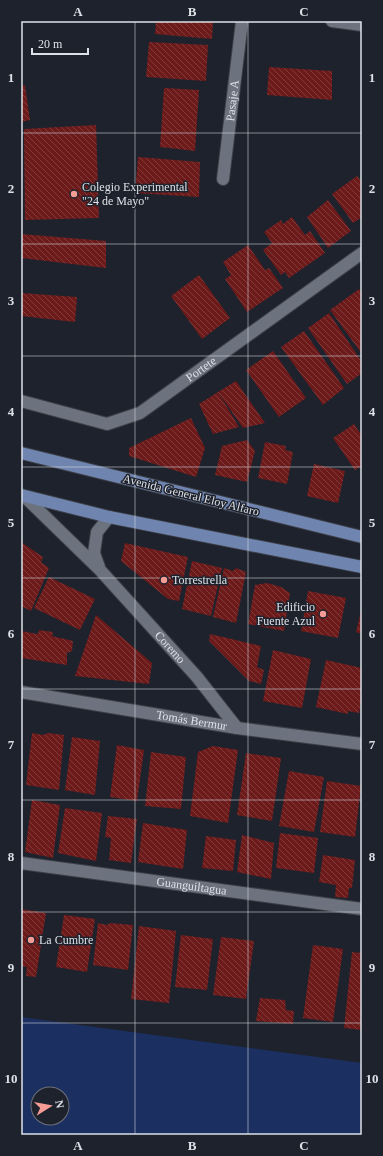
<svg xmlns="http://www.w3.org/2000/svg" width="383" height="1156" font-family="Georgia,serif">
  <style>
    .park { fill: #1b2f60; fill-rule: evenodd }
    .building { fill: url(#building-back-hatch) }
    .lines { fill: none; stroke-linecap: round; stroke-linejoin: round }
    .street-casing { stroke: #3b3f47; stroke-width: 14 }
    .primary-casing { stroke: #3b3f47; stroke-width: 14 }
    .street { stroke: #6c727e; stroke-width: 12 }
    .primary { stroke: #7084b0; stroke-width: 12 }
    .grid { fill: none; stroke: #dde1e7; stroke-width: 1; stroke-opacity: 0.55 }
    .poi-dot { fill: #f59c94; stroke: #1e222c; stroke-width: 1.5 }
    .labels { text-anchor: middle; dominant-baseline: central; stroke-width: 3; stroke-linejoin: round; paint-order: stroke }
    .street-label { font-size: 12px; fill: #dde1e7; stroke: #1e222c }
    .poi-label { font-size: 12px; fill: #dde1e7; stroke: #1e222c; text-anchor: start }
    .neatline { fill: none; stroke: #dde1e7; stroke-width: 1.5 }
    .grid-label { font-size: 13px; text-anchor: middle; font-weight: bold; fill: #dde1e7 }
  </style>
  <defs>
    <pattern id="building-back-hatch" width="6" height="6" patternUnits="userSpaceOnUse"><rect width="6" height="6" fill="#6c1a1a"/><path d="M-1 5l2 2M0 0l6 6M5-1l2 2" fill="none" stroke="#813b3b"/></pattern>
  </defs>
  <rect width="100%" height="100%" fill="#1e222c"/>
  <path class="park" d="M21,1017l341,46v72h-341zM38,1094h24v24h-24z"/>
  <path class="building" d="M156,21h57l-1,18 -57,-5z
    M149,42l59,3 -2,36 -60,-4z
    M269,67l63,4v29l-65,-5z
    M25,85l5,35 -9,2v-36z
    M164,88l35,2 -4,61 -35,-4z
    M96,125l3,93 -74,2 -1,-91z
    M138,157l62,5 -1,35 -64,-4z
    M357,176l5,6v35l-9,6 -21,-29z
    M328,200l23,31 -23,17 -21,-31z
    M292,217l13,18 5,-4 15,22 -36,25 -4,-6 -4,3 -18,-25 9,-7 -8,-11 17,-12 2,4z
    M21,234l85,7v27l-85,-10z
    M248,245l17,25 4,-2 14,20 -36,24 -22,-33 6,-4 -8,-13z
    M199,275l31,43 -28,21 -31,-43z
    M359,289l3,4v61l-32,-44z
    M21,293l56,4 -2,25 -54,-6z
    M329,313l33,49v11l-15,11 -39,-56z
    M304,331l40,57 -21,17 -42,-58z
    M273,351l33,47 -27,19 -33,-47z
    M236,381l29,42 -22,5 -25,-36z
    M218,392l21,35 -26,7 -14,-30z
    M191,418l14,30 -9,29 -67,-21v-8z
    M354,424l8,12v30l-7,4 -22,-32z
    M247,440l8,11 -8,31 -32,-7 7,-29z
    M265,442l21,4 -1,4 8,2 -6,32 -29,-6z
    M314,464l31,7 -7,32 -31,-7z
    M21,542l22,15 -2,5 8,6 -18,43 -10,-5z
    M125,543l63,14 -9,44 -11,-2 -47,-38z
    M192,561l30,7 -11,48 -29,-7z
    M224,568l9,3 3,-3 10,4 -10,51 -23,-6z
    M49,577l46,22 -15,31 -46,-22z
    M267,583l14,4 9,6 -6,38 -36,-7 7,-39z
    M308,591l38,7 -8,40 -37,-7z
    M361,611h1v23l-6,-2z
    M96,615l56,48 -3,21 -74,-8z
    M39,630l14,2 -1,4 21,5 -1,10 -5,2v12l-46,-7v-27l17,3z
    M210,634l51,12 -4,21 7,3 -3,14 -12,-3 -40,-40z
    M273,650l38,9 -9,49 -39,-7z
    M326,660l36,8v30l-3,15 -11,-2v3l-32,-7z
    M32,733l11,2 5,-2 16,2 -5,55 -33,-5z
    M72,737l28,4 -5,54 -30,-5z
    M117,745l27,5 -7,51 -27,-4z
    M213,746l25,4 -10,73 -38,-7 8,-64z
    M151,752l35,5 -5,52 -36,-3z
    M246,753l35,5 -9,63 -35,-6z
    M289,771l35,6 -10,55 -35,-6z
    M327,781l34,5 -6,51 -35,-5z
    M32,800l28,5 -7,53 -28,-6z
    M65,808l37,5 -6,48 -38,-8z
    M108,816l29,3 -6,44 -22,-3 2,-22 -6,-1z
    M143,823l44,7 -4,39 -45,-7z
    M280,833l38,5 -4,35 -38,-5z
    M242,835l32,8 -3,36 -34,-7z
    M206,836l30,4 -3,31 -31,-3z
    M323,855l32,5 -3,28h-3l-1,10 -13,-1 1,-12 -17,-3z
    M21,909l25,4 -10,64 -10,-1 1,-9 -6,-1z
    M64,915l31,4 -8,53 -31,-5z
    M98,923l9,2 3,-2 23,2 -5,45 -35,-5z
    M139,926l37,5 -7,72 -38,-4z
    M181,935l32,4 -6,51 -32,-3z
    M221,937l33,4 -8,58 -33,-4z
    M313,945l30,4 -10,73 -30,-4z
    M352,952l10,1v77l-18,-2z
    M260,998l25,2 1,10 8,1 -1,13 -37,-3z"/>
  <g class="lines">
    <g class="street-casing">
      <g id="street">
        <path d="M332,21l30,4"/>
        <path id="s1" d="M223,179l19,-158"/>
        <path id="s2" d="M21,401l86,23 33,-11 222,-160"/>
        <path id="s3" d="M25,497l75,73 97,107 40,51"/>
        <path d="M99,567l-5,-14 3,-21 12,-15"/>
        <path id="s4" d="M21,692l216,36 125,16"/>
        <path id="s5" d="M21,863l341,46"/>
      </g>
    </g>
    <g class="primary-casing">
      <path id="primary" d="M21,453l341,84
        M21,495l88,22 253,50"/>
    </g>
    <use href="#street" class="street"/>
    <use href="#primary" class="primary"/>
  </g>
  <path class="grid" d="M135,21v1114M248,21v1114M21,133h341M21,244h341M21,356h341M21,467h341M21,578h341M21,689h341M21,800h341M21,912h341M21,1023h341"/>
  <g class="poi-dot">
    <circle cx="74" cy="194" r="4"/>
    <circle cx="164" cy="580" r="4"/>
    <circle cx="323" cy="614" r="4"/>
    <circle cx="31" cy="940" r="4"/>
  </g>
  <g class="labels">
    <g class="street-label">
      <text stroke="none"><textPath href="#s1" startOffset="79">Pasaje A</textPath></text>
      <text stroke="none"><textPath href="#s2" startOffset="199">Portete</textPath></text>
      <text transform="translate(191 495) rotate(14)">Avenida General Eloy Alfaro</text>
      <text stroke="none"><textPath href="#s3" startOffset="209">Coremo</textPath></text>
      <text stroke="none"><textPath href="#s4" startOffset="173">Tomás Bermur</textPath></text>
      <text stroke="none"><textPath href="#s5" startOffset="172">Guanguiltagua</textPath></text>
    </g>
    <g class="poi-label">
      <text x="82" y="187">Colegio Experimental<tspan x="82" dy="14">"24 de Mayo"</tspan></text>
      <text x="172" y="580">Torrestrella</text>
      <text x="315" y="607" text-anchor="end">Edificio<tspan x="315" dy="14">Fuente Azul</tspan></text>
      <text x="39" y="940">La Cumbre</text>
    </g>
  </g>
  <rect width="383" height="1156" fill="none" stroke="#1e222c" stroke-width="44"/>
  <g transform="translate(50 1106) rotate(79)"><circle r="19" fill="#1e222c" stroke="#6a6e77"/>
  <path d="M0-3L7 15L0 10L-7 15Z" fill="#f59c94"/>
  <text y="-6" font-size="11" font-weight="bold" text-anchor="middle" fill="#dde1e7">N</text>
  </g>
  <path d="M32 48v6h56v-6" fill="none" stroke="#dde1e7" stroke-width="2"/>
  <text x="38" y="48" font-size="12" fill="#dde1e7" stroke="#1e222c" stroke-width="3" paint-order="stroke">20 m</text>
  <rect x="22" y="22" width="339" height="1112" class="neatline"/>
  <g class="grid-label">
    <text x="78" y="16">A</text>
    <text x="192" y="16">B</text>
    <text x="304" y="16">C</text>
    <text x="11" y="82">1</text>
    <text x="372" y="82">1</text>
    <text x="11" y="193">2</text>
    <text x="372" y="193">2</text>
    <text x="11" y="305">3</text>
    <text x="372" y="305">3</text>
    <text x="11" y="416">4</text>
    <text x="372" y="416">4</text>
    <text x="11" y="527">5</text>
    <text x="372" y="527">5</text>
    <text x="11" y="638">6</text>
    <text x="372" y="638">6</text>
    <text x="11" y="749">7</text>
    <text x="372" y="749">7</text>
    <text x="11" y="861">8</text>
    <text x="372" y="861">8</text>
    <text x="11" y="972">9</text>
    <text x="372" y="972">9</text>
    <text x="11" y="1083">10</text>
    <text x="372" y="1083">10</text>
    <text x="78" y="1150">A</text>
    <text x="192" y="1150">B</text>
    <text x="304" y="1150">C</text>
  </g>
</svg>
